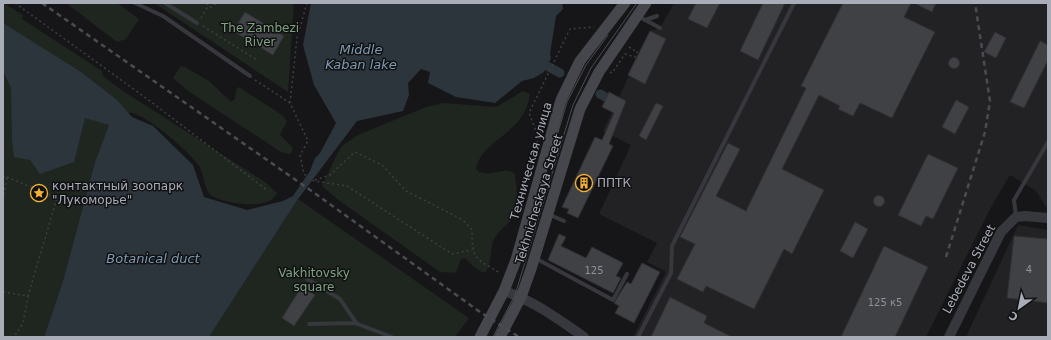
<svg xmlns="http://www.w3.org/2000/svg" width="1051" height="340" font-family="'DejaVu Sans',sans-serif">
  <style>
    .built { fill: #222225 }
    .green { fill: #1e261f }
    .water { fill: #2c353c }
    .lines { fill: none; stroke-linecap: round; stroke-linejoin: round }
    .canal { stroke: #2c353c; stroke-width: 9 }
    .building { fill: #404145; stroke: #303034 }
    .path { stroke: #3d3f44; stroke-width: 1.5; stroke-dasharray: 2 3; stroke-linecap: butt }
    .service { stroke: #37383d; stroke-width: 4 }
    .tertiary { stroke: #37383d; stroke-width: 10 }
    .secondary { stroke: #45474d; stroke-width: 11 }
    .tram { stroke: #4a4c52; stroke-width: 1 }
    .rail { stroke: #4a4c52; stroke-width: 2.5; stroke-dasharray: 5 4; stroke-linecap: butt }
    .labels { text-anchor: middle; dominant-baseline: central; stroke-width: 3; stroke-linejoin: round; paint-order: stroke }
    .number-label { font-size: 10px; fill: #8e929b }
    .park-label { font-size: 12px; fill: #7fa381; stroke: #111113 }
    .street-label { font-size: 12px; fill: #a8adb8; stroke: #111113 }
    .poi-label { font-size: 12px; fill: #a8adb8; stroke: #111113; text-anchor: start }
    .water-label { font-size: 13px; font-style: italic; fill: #7f9bb3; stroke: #111113 }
  </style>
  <rect width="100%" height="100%" fill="#161618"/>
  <path class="built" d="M674,3h374v207l-12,-19 -26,-16 -20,34 -64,128h-293l33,-65 -19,-10 10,-19 -58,-29 32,-69 -28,-14 47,-100 10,-3z
    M1018,225l30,5v107h-82z"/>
  <path class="green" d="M3,3l20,12 -1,4 80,52 1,5 17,13 145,93 12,11c-7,18 -51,11 -65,3 -7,-3 -8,-22 -13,-30 -9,-14 -48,-47 -64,-52 -4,-2 -10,-1 -15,-1l-11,12 -14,37 -32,119 -19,56h-41z
    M66,3h51l22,16 -13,20 -9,3z
    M154,3h140l-6,89z
    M181,66l4,1 24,14 22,21 4,-3 1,-9 3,-3 43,28 5,6 -7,14 12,12v5l-3,2 -8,-2 -93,-61 -15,-13z
    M523,91l7,3c-6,42 -48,44 -54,75l3,3c4,1 9,2 13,1 8,-1 15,-5 23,1 1,13 6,37 -5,47 -6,7 -14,12 -17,21 -4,12 0,16 -7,30 -9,1 -14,-8 -21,-14l-4,1 -4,11 -3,3 -14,-1 -103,-73 -15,-13 16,-34 5,-7 15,-10 68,-28 18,-4 52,4z
    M298,199l171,119 -14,19h-246z"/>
  <path class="water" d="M311,3h251l1,6 -7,7 -6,38 1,4 -7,14 -10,6 -12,3 -27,22 -39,-6 -28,-14 2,-11 -9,-3 -13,14 1,12 -6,16 -46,10 -59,78 -89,138h-165l19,-56 32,-119 14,-37 -24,-7 -11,44 -34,12 -10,-14 -16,-3 -2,-18 -1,-51 -8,-17v-48l78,49 36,28 15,17 21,9 40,39 11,32 43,13 36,-9 10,-5 17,-25 5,-13 5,-5 16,-30 -22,-38 -11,-40z"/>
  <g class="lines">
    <path class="canal" d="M547,66l13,7
      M600,94l7,4"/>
  </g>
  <path class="building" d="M696,3h24l-13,25 -19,-9z
    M763,3h22l-27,57 -18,-9z
    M843,3h68l-7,14 31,15 -43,86 -32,-15 -7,13 -15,-7 2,-3 -21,-11 -37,74 42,21 -32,64 -8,-5 -30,60 -48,-23 -3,6 -26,-13 18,-35 -15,-7 48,-94 12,6 -24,47 30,15 60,-123 -5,-2z
    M914,3h22l-4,9z
    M245,12l39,24 -11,19 -40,-24z
    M650,31l16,8 -21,45 -17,-9z
    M995,32l11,6 -10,20 -12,-6z
    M1040,41l8,4v15l-24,48 -14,-6z
    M948.5 63a5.5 5.5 0 1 1 11 0a5.5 5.5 0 1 1-11 0Z
    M609,92l17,9 -17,43 4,2 -35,72 -11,-5 2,-4 -7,-2 33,-70 7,3 12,-27 -12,-6z
    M956,100l13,7 -14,27 -13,-7z
    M656,103l7,3 -17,34 -7,-4z
    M928,154l30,14 -25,51 -7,-3 -5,10 -23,-11z
    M873.5 201a5.5 5.5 0 1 1 11 0a5.5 5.5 0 1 1-11 0Z
    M855,222l13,7 -15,29 -13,-7z
    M559,234l7,3 -5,9 25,12 6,-11 31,16 -7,13 5,2 -8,15 -65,-33z
    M1014,236l34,3v64l-41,-5z
    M884,246l44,21 -33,70h-54z
    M642,263l18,9 -26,51 -19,-10 4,-7 -5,-3 13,-21 4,2z
    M302,286l13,9 -21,31 -12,-8z
    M670,297l37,19 -3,7 28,14h-81z"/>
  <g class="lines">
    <path class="path" d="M15,3l135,98 118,90
      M207,3l1,3 3,1 6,-4
      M201,18l7,-12
      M203,26l54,34
      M629,47l8,5
      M610,72l2,1 13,-19 10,3 2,-5 2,1
      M255,80l35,23 18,38 -8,14 4,19 10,7 33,5 105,68 20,-4
      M290,103l7,-65 10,-35
      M539,139l-10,-26 41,-84 24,-2
      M530,172v-10l11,-30
      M3,176l4,1 -4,22
      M7,177l50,21 -29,98
      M315,180l15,-5 25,-23 27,13 24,26 57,29 9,10c0,30 3,28 28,43
      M3,292l25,4 -5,27 -9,14"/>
    <path class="service" d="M135,3l28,13 87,60
      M165,3l32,20
      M638,16l22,12
      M645,20l12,-4
      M548,214l16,7
      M1016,216l-2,-16 34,-58
      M535,258l78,42 14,-26
      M307,279l33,20 17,25
      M309,324l46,-1 37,14
      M638,337l33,-64 1,-27 122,-243"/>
    <path class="tertiary" d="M504,291c30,10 54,28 80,46
      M949,337l52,-105 15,-15 9,-1 23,2"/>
    <path class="secondary" d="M480,337l24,-46 12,-31 45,-160 19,-39 45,-58
      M500,337l21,-40 10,-28 49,-160 19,-37 47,-69"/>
    <path class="tram" d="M544,179l23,-77 19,-37 22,-30
      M493,337l22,-42 58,-190 18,-37 46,-65"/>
    <path class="rail" d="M42,3l271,189 167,120 39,25
      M946,257l39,-125 5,-31 -15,-98"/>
  </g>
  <defs>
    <g id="building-ring" transform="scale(0.9)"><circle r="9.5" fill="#111113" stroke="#f2b134" stroke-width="1.5"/><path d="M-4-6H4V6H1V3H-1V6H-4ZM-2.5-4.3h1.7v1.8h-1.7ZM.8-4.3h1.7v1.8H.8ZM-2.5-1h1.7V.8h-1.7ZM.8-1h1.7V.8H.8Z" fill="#f2b134"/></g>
    <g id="sight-ring" transform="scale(0.9)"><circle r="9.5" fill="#111113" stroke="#f2b134" stroke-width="1.5"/><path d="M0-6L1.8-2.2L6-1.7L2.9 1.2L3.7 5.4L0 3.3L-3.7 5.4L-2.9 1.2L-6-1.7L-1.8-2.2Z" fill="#f2b134"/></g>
  </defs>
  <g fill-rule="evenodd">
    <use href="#building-ring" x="584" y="183"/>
    <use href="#sight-ring" x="39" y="193"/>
  </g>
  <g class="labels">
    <g class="number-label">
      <text x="1029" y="269">4</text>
      <text x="594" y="270">125</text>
      <text x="885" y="302">125 к5</text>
    </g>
    <g class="park-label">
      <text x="260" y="28">The Zambezi<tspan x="260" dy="14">River</tspan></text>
      <text x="314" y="273">Vakhitovsky<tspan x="314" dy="14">square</tspan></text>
    </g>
    <g class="street-label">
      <text transform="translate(531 161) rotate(-74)">Техническая улица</text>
      <text transform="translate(539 199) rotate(-73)">Tekhnicheskaya Street</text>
      <text transform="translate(969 269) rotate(-62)">Lebedeva Street</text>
    </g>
    <g class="poi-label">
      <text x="597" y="183">ППТК</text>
      <text x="52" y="186">контактный зоопарк<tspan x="52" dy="14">"Лукоморье"</tspan></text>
    </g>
    <g class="water-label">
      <text x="361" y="49">Middle<tspan x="361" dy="15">Kaban lake</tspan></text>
      <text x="153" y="258">Botanical duct</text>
    </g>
  </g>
  <rect width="1051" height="340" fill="none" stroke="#a8adb8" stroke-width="8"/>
  <g transform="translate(1019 308) rotate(213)" stroke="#111113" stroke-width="3" paint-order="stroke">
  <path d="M0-3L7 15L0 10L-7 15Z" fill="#a8adb8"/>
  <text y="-6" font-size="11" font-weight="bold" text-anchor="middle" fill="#a8adb8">С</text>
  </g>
</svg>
